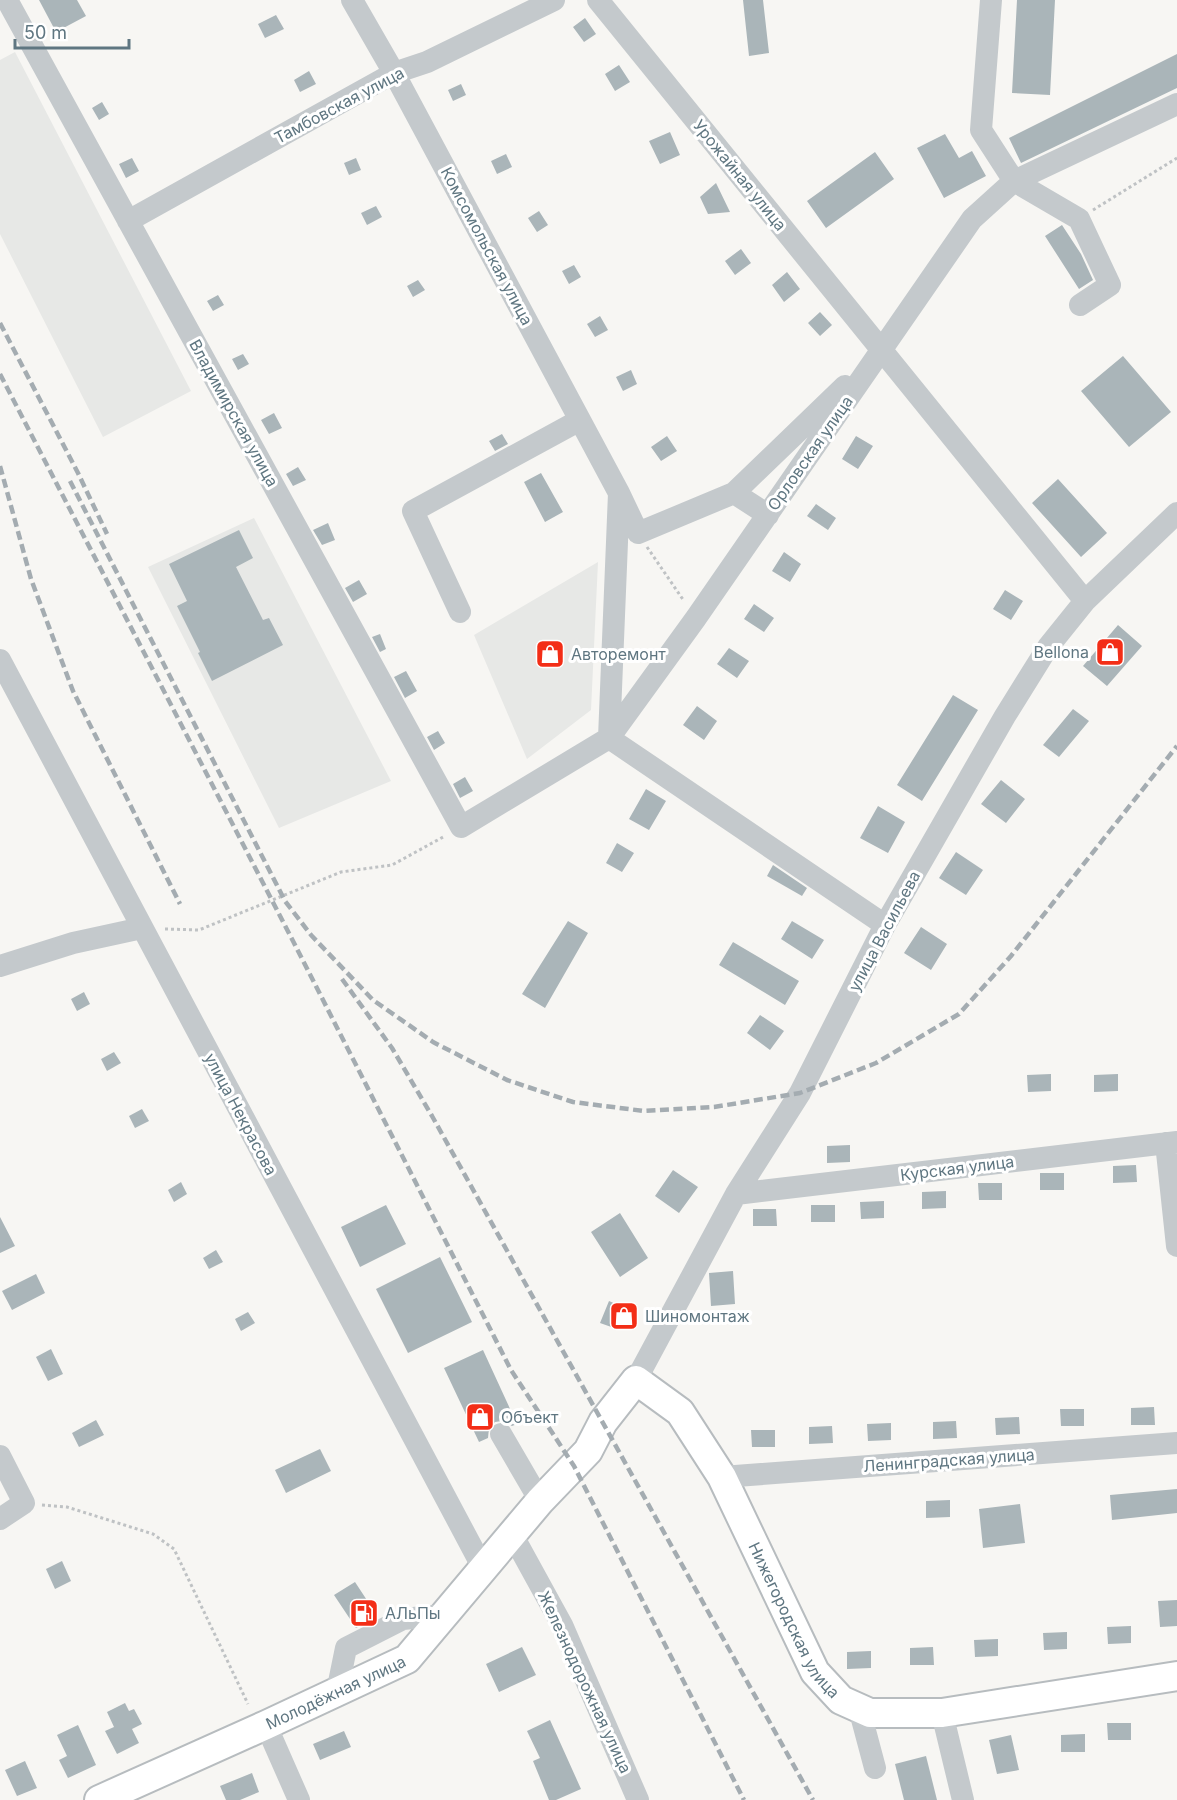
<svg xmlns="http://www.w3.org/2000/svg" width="1177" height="1800" font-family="Inter,sans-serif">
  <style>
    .built { fill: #e7e8e6 }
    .building { fill: #aab5b9 }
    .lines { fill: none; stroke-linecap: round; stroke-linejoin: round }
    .major-casing { stroke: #b7bcbf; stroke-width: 32 }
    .path { stroke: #bfc2c4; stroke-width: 3; stroke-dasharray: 3 3; stroke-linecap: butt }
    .minor { stroke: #c4c9cc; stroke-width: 22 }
    .major { stroke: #fff; stroke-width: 28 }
    .rail { stroke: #a4acb1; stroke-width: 4.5; stroke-dasharray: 9 4.5; stroke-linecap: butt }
    .labels { text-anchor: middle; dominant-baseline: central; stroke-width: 6; stroke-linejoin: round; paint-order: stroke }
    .street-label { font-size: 16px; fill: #5f7681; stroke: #fff }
    .poi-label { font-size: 16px; fill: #5f7681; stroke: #fff; text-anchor: start }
  </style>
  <rect width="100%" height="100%" fill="#f7f6f3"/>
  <path class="built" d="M15,52l176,339 -88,46 -103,-203v-174z
    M254,518l137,263 -112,47 -131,-261z
    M598,562l-7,148 -64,49 -53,-124z"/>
  <path class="building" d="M39,0h38l9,16 -30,16z
    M743,0h20l6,53 -20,3z
    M1017,0h38l-5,95 -38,-2z
    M276,15l8,14 -19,9 -7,-14z
    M585,18l11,16 -12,8 -11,-15z
    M1177,54v34l-156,75 -12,-25z
    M619,65l11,17 -15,9 -10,-17z
    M309,71l7,13 -16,8 -6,-12z
    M461,84l5,11 -13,6 -5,-11z
    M102,102l7,12 -10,6 -7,-12z
    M670,132l10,23 -20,9 -11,-23z
    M945,134l14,24 13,-7 14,25 -42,22 -27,-50z
    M875,152l19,27 -68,49 -19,-27z
    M506,154l6,13 -15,7 -6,-13z
    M132,158l7,13 -13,7 -7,-14z
    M356,158l5,12 -12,5 -5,-12z
    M716,183l14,29 -22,2 -8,-17z
    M376,206l6,11 -15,8 -6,-12z
    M539,211l9,14 -11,7 -9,-14z
    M1062,225l19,29 12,26 -14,9 -34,-53z
    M741,249l10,14 -16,12 -10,-14z
    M574,265l7,12 -12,7 -7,-13z
    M787,272l13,17 -16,13 -12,-17z
    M418,280l7,10 -12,7 -6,-11z
    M218,295l6,10 -11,6 -6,-10z
    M820,312l12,13 -12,11 -12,-13z
    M600,316l8,14 -13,7 -8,-13z
    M243,354l6,10 -11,6 -6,-11z
    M1123,356l48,56 -42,35 -48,-56z
    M631,370l6,14 -14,7 -7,-14z
    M274,413l8,15 -13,6 -8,-14z
    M502,434l6,10 -13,7 -6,-10z
    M667,436l10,15 -16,10 -10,-14z
    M856,436l17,10 -15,23 -16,-10z
    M298,467l8,13 -13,6 -7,-12z
    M541,473l22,39 -18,10 -21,-40z
    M1058,479l49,54 -26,24 -49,-54z
    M816,504l20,14 -8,12 -21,-14z
    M328,523l7,17 -13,5 -9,-15z
    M239,530l14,28 -17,9 27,53 6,-2 14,27 -71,36 -14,-28 2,-1 -23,-46 10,-5 -18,-37z
    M784,552l17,12 -11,18 -18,-11z
    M359,580l8,14 -14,8 -8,-14z
    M1005,590l18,11 -12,19 -18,-11z
    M754,604l20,14 -10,14 -20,-13z
    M1118,625l24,21 -35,40 -24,-20z
    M380,634l6,15 -6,3 -8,-15z
    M729,648l20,13 -12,17 -20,-14z
    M406,671l11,20 -12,7 -11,-21z
    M953,695l25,15 -56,91 -25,-16z
    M697,706l20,15 -13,19 -21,-15z
    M1073,709l16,12 -30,36 -16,-12z
    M438,731l7,12 -11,7 -7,-13z
    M465,777l8,14 -13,7 -7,-14z
    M1001,780l24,19 -19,24 -25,-19z
    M646,789l20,12 -17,29 -20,-11z
    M878,806l27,16 -17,31 -28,-15z
    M617,843l17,10 -12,19 -16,-9z
    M956,852l27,18 -17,25 -27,-17z
    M773,865l34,23 -5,8 -35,-20z
    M568,921l20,12 -43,75 -23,-14z
    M792,921l32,19 -12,19 -31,-20z
    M921,927l26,17 -16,26 -27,-17z
    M733,942l66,39 -14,24 -66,-40z
    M84,992l6,12 -13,7 -6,-12z
    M760,1015l24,16 -14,19 -23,-17z
    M114,1052l7,11 -14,8 -6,-12z
    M1051,1074v17l-23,1 -1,-17z
    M1118,1074v17l-24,1v-17z
    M142,1109l7,12 -14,7 -6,-12z
    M850,1145v17l-23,1v-17z
    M1136,1165l1,17 -24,1v-17z
    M673,1170l25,17 -19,26 -24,-17z
    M1040,1173h24v17h-24z
    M181,1182l6,12 -13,8 -6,-12z
    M978,1183h24v17h-23z
    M946,1191v17l-24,1v-17z
    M884,1201v17l-23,1 -1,-17z
    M386,1205l20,39 -46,23 -19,-40z
    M811,1205h24v17h-24z
    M753,1209h23l1,17h-24z
    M620,1213l28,45 -28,19 -29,-45z
    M0,1217l15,29 -15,7z
    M216,1250l7,12 -14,7 -6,-11z
    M440,1257l32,65 -64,31 -32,-64z
    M733,1271l2,33 -24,2 -2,-33z
    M36,1274l9,19 -33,17 -10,-19z
    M609,1301l16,7 -8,21 -17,-6z
    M248,1312l7,11 -14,8 -6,-12z
    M51,1349l12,25 -15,7 -12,-24z
    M483,1350l34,74 -5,2 -10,-5 -7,1 -6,6 -1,10 -9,4 -35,-74z
    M1154,1407l1,18h-24v-17z
    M1060,1409h24v17h-23z
    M1019,1417l1,17 -24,1 -1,-17z
    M96,1420l8,15 -25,12 -7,-14z
    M956,1421l1,17 -24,1v-17z
    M891,1423v17l-23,1 -1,-17z
    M832,1426l1,17 -24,1v-17z
    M751,1430h24v17h-23z
    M320,1449l11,22 -45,22 -11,-23z
    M1177,1489v24l-65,7 -2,-25z
    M950,1500v17l-24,1v-17z
    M1020,1504l5,39 -42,5 -4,-39z
    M62,1561l9,20 -16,8 -9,-20z
    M355,1582l23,35 -22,11 -22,-33z
    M1177,1600v26l-17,1 -2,-26z
    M1131,1626v17l-23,1 -1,-17z
    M1067,1632v17l-23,1 -1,-17z
    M998,1639v17l-23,1 -1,-17z
    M522,1647l14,28 -37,17 -13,-28z
    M933,1647l1,18h-24v-17z
    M871,1651v17l-24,1v-17z
    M125,1703l4,8 5,-2 8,15 -10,5 7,14 -22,11 -12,-23 9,-4 -7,-15z
    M550,1720l31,69 -25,11h-7l-16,-39 7,-3 -13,-27z
    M1107,1723h24v17h-23z
    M78,1725l18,40 -28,13 -9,-18 8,-4 -10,-21z
    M344,1731l7,16 -31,13 -7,-16z
    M1085,1734v18h-24v-17z
    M1011,1735l8,35 -22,4 -8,-34z
    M926,1756l11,44h-33l-9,-36z
    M25,1761l12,27 -20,8 -12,-26z
    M252,1773l7,19 -19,8h-14l-6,-14z"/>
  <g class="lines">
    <g class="major-casing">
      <g id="major">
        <path id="s1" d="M99,1800l167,-75 141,-66 133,-158 48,-50 15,-29 33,-42 44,32 42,65 93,195 26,28 29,13h72l235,-37"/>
      </g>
    </g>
    <path class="path" d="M1093,210l84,-52
      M647,547l37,54
      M165,929l34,1 142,-58 51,-7 53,-29
      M42,1505l25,2 86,27 21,15 74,155"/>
    <path class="minor" d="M7,0l454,827 148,-89 87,-120 276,-399 42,-38 163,-77
      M352,0l42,73 225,420
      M598,0l487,601
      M991,0l-10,130 33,51 65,38 31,66 -30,20
      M128,221l266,-148 33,-11 127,-62
      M845,386l-111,107 -96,40 -19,-40 -10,245 276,187
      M734,493l34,22
      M460,612l-47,-101 167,-91
      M0,660l483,908
      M0,966l73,-23 69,-15
      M1166,1143l11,103
      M736,1194l441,-52
      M636,1380l100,-186 64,-101 85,-168 120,-209 43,-69 37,-46 92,-88
      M501,1434l39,67
      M0,1456l24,47 -24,16
      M722,1477l455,-34
      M512,1534l50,91 76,175
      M337,1692l9,-44 57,-29 41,-4
      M859,1708l16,60
      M942,1713l21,87
      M266,1725l33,75"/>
    <use href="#major" class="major"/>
    <path class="rail" d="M0,323l78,150 29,61
      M0,374l293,567 218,429 63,96 170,334
      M0,466l31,113 42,112 107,213
      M70,481l215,420 26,34 62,65 60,42 74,38 66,22 71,9 70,-4 86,-14 76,-30 83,-49 52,-58 166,-210
      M342,979l50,69 40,68 381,684"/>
  </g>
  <defs>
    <g id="shop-square" transform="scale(1.5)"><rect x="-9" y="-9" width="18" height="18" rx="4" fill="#f32e17" stroke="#fff"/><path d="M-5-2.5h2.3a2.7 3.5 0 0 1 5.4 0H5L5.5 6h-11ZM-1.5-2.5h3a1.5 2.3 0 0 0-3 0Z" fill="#fff"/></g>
    <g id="fuel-square" transform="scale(1.5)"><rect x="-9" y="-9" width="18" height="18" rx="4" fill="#f32e17" stroke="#fff"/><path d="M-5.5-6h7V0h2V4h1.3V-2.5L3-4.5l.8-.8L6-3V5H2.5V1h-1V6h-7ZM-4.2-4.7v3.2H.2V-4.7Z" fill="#fff"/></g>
  </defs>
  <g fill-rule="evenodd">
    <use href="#shop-square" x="1110" y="652"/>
    <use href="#shop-square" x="550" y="654"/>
    <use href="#shop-square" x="624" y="1316"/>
    <use href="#shop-square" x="480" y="1417"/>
    <use href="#fuel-square" x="364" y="1613"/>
  </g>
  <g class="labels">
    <g class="street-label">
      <text transform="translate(339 105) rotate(-28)">Тамбовская улица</text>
      <text transform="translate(740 175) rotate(51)">Урожайная улица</text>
      <text transform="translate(487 246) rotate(62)">Комсомольская улица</text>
      <text transform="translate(234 413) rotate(61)">Владимирская улица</text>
      <text transform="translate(810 453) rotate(-55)">Орловская улица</text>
      <text transform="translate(884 931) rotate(-62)">улица Васильева</text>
      <text transform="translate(241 1114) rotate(62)">улица Некрасова</text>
      <text transform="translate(957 1168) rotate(-7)">Курская улица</text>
      <text transform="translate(949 1460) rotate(-4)">Ленинградская улица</text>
      <text stroke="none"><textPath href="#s1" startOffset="993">Нижегородская улица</textPath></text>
      <text transform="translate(585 1682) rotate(65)">Железнодорожная улица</text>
      <text stroke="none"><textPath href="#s1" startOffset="260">Молодёжная улица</textPath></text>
    </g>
    <g class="poi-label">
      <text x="1089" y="652" text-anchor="end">Bellona</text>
      <text x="571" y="654">Авторемонт</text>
      <text x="645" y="1316">Шиномонтаж</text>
      <text x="501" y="1417">Объект</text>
      <text x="385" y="1613">АЛьПы</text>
    </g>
  </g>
  <path d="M15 39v9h114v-9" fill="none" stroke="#5f7681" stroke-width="3"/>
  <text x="24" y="39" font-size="18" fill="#5f7681" stroke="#ffffff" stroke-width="4.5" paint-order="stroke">50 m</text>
</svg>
